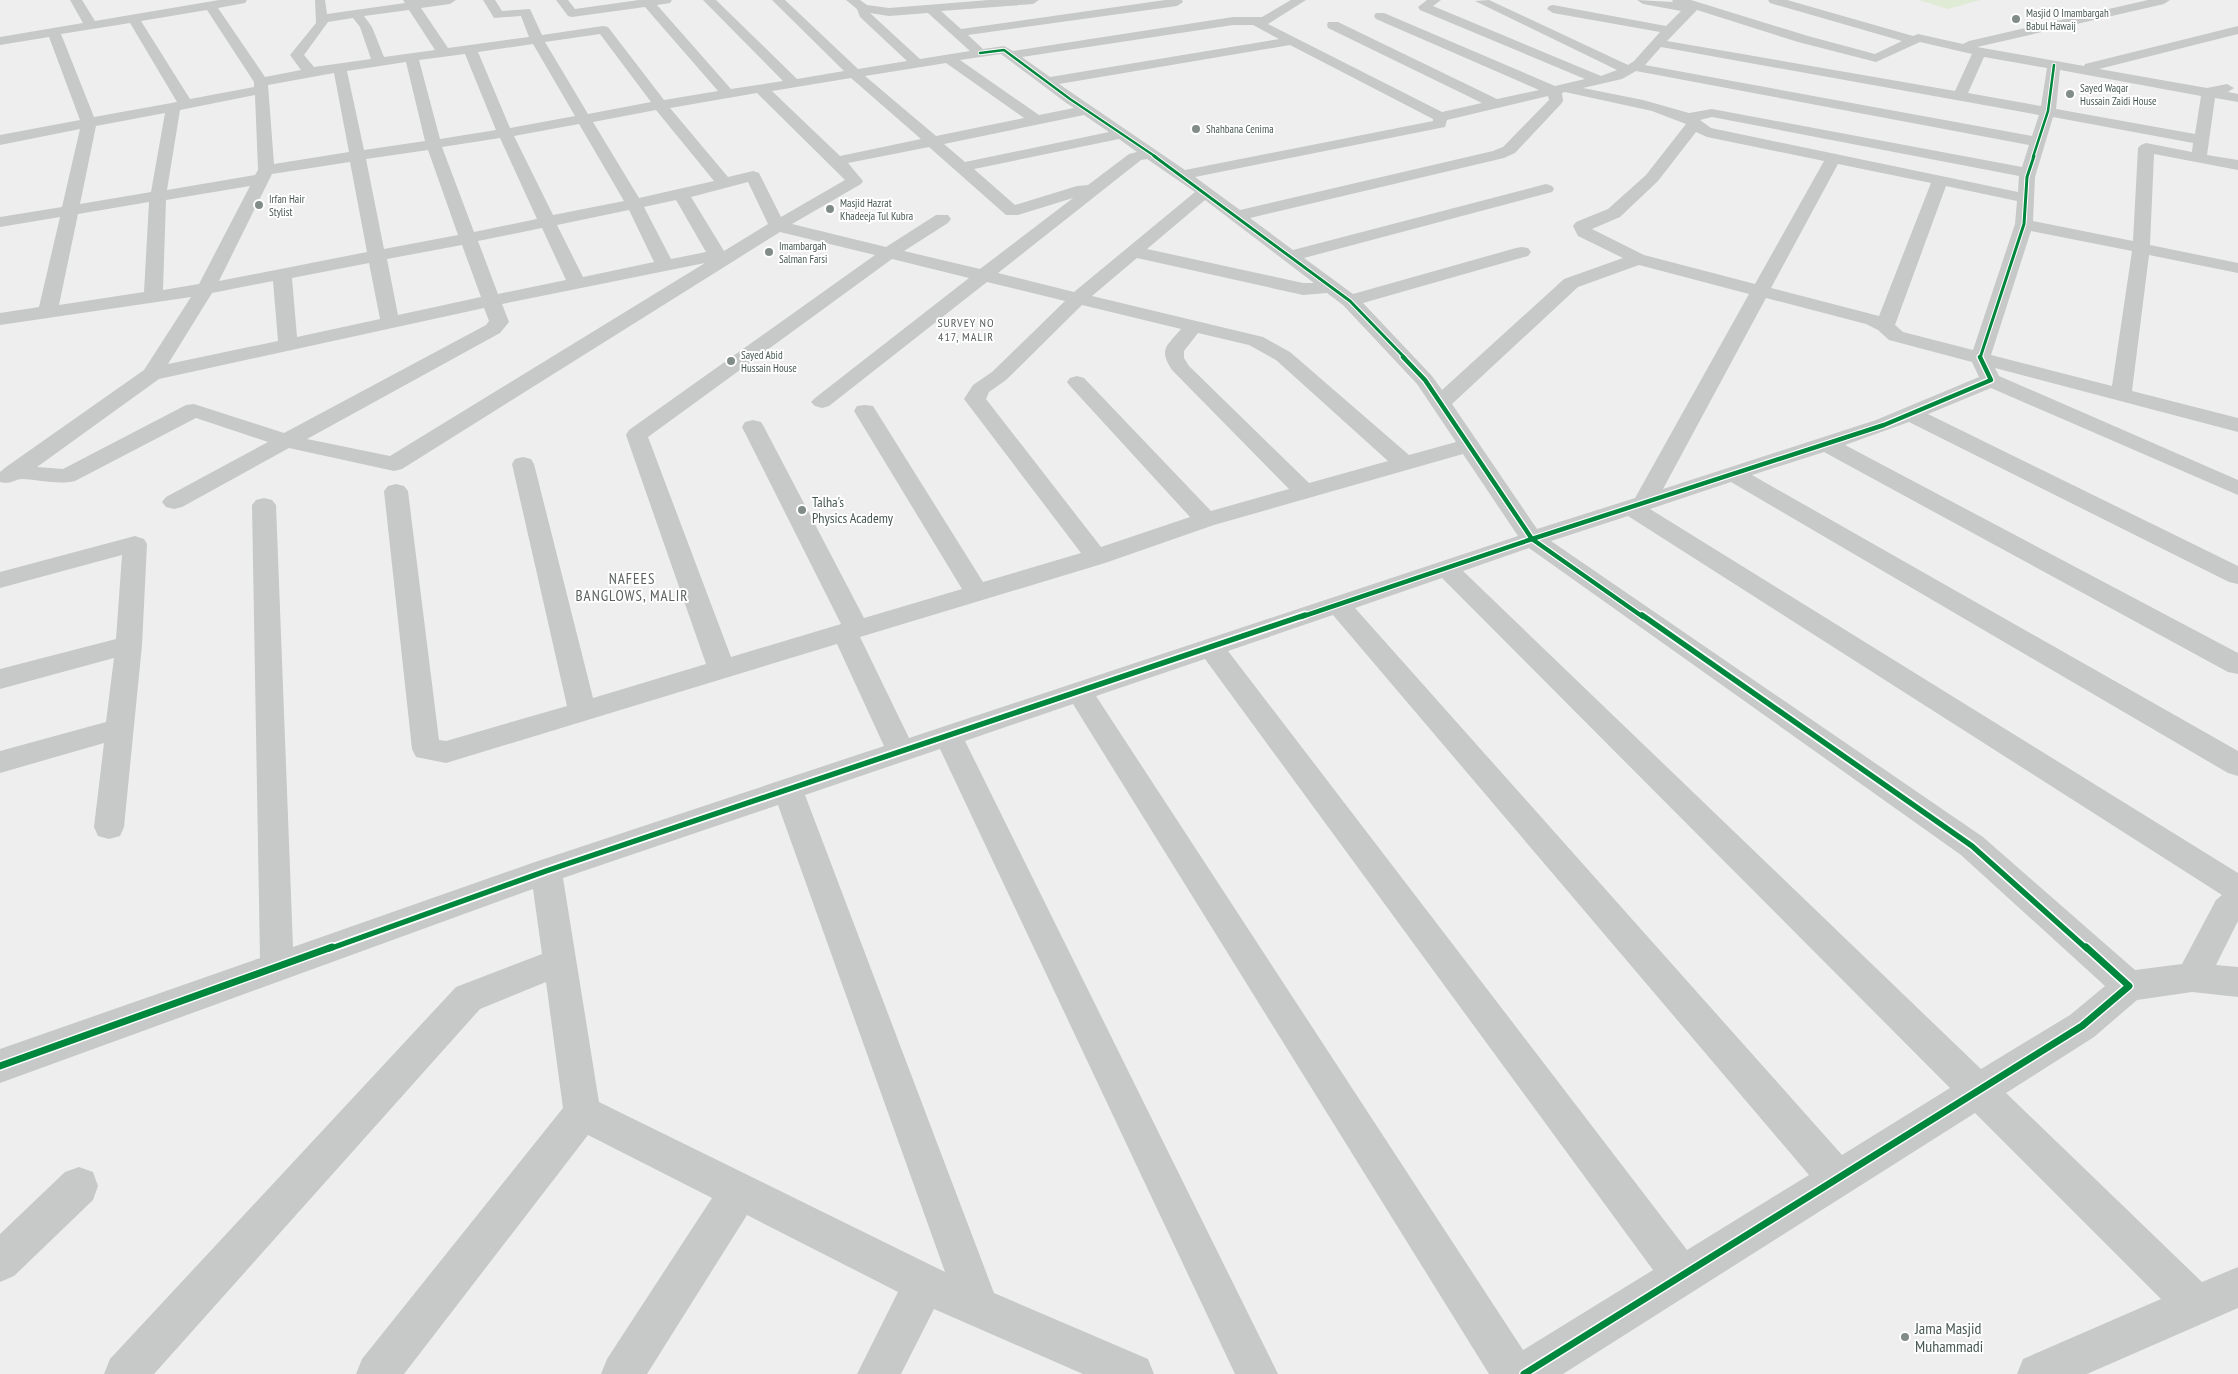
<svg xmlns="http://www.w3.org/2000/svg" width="2238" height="1374" font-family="'PT Sans Narrow',sans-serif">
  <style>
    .green { fill: #dfebd5 }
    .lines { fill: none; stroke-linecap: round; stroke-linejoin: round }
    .minor { fill: #c6c9c8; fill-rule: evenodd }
    .cycleway-far4-casing { stroke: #fff; stroke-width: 4.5 }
    .cycleway-far3-casing { stroke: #fff; stroke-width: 5 }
    .cycleway-far2-casing { stroke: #fff; stroke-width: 7 }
    .cycleway-far1-casing { stroke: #fff; stroke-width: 9 }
    .cycleway-casing { stroke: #fff; stroke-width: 10 }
    .cycleway-far4 { stroke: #00873e; stroke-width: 2.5 }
    .cycleway-far3 { stroke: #00873e; stroke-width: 3 }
    .cycleway-far2 { stroke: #00873e; stroke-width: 4.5 }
    .cycleway-far1 { stroke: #00873e; stroke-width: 5.5 }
    .cycleway { stroke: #00873e; stroke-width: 7 }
    .poi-dot { fill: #818c89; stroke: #fff; stroke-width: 2 }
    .labels { text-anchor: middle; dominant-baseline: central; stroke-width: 4; stroke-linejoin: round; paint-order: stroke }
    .far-poi-label { font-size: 11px; fill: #475852; stroke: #fff; text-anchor: start }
    .far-neighbourhood-label { font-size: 12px; letter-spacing: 1px; fill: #5a615f; stroke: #fff }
    .poi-label { font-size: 14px; fill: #475852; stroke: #fff; text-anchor: start }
    .neighbourhood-label { font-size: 15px; letter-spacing: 1px; fill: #5a615f; stroke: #fff }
    .near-poi-label { font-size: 16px; fill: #475852; stroke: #fff; text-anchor: start }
  </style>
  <rect width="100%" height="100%" fill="#eee"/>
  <path class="green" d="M1919,0h61l-32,9z"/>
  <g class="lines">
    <path class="minor" d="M70,0h12l13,21 124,-21h28l-2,3 -27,5 47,69 36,-7 -11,-15 26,-32 -1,-23h10l2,14 78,-11 -2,-3h53l-6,4 -29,4 27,40 81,-11 -8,-21 -27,2 -11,-18h12l7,11 28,-2 12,26 61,-9 5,1 56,73 54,-9 -73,-84 -73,10 -4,-1 -12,-16h12l7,9 64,-9h33l-2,3 -13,2 74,84 52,-8 -80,-81h13l81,79 47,-8 -72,-71h13l73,69 49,-8 -47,-44 -3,-8 -11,-9h14l7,5 22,3 100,-8h50l-6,4 -92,7 20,18 204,-29h17l1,2 -6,4 -209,29 15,14 21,-3 9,5 220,-34h29l29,-17h15l-38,24 174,88 40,-9 -154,-75 -1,-3 1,-3h10l159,77 42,-9 -163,-71 -2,-3 2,-3h8l171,73 30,-7 -165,-69 -2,-3 9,-7h14l-8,6 168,70 16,-6 -142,-69 14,-1 139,65 6,-4 26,-29 -107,-19 -6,-4 2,-3 4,-1 113,21 15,-15 -38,-7 -6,-4 36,2 -1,-2h19l117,36 67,18 27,-13 -132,-38 -2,-3h19l126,36 5,-2 45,10 6,-3 179,-41h22l-6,4 -187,43 107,19 1,-2 153,-38v8l-139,35 108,19 20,-4 7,4 -6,4 10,2v8l-23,-4 -8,57 31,5v10l-84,-16 -4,91 88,18v10l-89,-18 -17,136 106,27v14l-243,-64 4,8 239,104v15l-247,-107 -63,26 310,152v18l-9,-2 -320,-160 -64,23 393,208v21l-10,-2 -404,-220 -72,23 486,276v25l-10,-3 -497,-291 -81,27 588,364v48l-22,44 22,2v30l-46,-5 -55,8 -43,37 -88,56 196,189 36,-15v41l-151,66h-70l6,-15 138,-60 -186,-186 -412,261h-74l-416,-670 -108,37 313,633h-43l-295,-625 -135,46 189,498 154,66 6,15h-71l-149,-65 -33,65h-44l41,-82 -151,-77 -100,159h-46l6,-15 105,-161 -124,-63 -184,239h-48l6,-15 201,-251 -17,-126 -66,27 -326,365h-50l6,-15 346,-372 86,-33 -9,-65 -533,194v-34l260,-91 -8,-453 4,-5 8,-2 8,2 4,5 17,442 242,-85 349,-116 -47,-102 -391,119 -30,-6 -4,-8 -28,-258 4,-5 8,-2 8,2 4,5 31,249 7,1 121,-35 -55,-242 3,-5 8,-2 8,2 3,5 59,234 113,-34 -80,-229 3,-5 246,-175 -95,-23 -378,237 -8,2 -105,-23 -107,59 -8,2 -8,-2 -4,-5 4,-5 102,-55 -72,-24 -121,63c-17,4 -35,-1 -52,-2 -9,0 -12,6 -23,3v-10l6,-5 138,-97 47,-73 -191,28v-12l39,-6 21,-90 -60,10v-10l62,-10 18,-78 -80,16v-10l80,-15 -31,-83 -49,8v-8l83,-14zM207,10l47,72v5l-64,12 -49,-78zM409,10l26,40 -51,7 -12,-30 -8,-11zM1697,10l101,32 78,20 44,-20 52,12 -17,37 -288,-50zM870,13l19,3 39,-3 42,38 -50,8zM353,18l7,9 11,32 -57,8 -10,-12 24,-33zM130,23l47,79 -83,15 -33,-83zM1233,25h20l26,14 -229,38 -28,-20zM600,34l51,68 -63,12 -43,-72zM533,44l42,72 -65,12 -32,-76zM1290,45l143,74v2l-248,49 -126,-86zM1661,47l378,68 -7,21 -387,-71zM465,54l31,76 -56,9 -21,-79zM1001,54l64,48 9,6 -35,7 -79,-55zM1984,57l63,11 -6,38 -73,-13zM406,62l19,79 -61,9 -17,-79zM946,63l78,55 -88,18 -71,-60zM2060,70l141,26 -6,38 -139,-25zM1636,71l393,74 -7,22 -310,-58 -23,4 -46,-13 -60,-12 39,-9zM334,73l15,79 -75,12 -6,-79zM851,78l70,61 -81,17 -68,-65zM1565,92l87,19 34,13 -40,51 -38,34 -32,13 -3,4 5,10 45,22 -59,21 -122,111 -10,-14 -69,-73 165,-47 3,-4 -3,-4 -6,-1 -6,1 -163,46 -49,-36 248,-66 2,-3 -2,-3 -6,-2 -253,66 -43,-32 254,-60 11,-5 46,-49 2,-3 -1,-8zM757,93l88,87 -64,37 -22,-44 -6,-2 -25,6 -58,-69zM255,95l3,75 -3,5 -88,15 13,-80zM1548,96l1,4 -46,47 -10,4 -253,59 -45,-33 250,-50 2,-7zM656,110l58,71 -75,17 -46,-76zM165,113l-14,79 -71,12 16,-78zM1084,115l25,17 -144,30 -21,-18zM1712,117l307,59 -1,16 -307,-64 -11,-8zM2053,117l140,26 -1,9 -46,-9 -5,2 -3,3 -5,93 -100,-20 2,-44zM579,124l45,77 -71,14 -39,-79zM1696,132l11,5 117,24 -69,123 -111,-29 -52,-26 28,-12 38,-36zM500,138l37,81 -63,13 -32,-85zM1119,139l18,13 -8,2 -41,31 -11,1 -62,19 -41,-36zM929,147l77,68h12l55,-17 -93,71 -76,-18 44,-28 3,-4 -3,-4h-12l-50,32 -94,-23 69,-40 2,-3 -15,-18zM428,150l30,85 -74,14 -18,-90zM1147,159l48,33 -121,100 -76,-19 143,-113zM350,162l17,90 -148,29 53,-107zM1838,164l93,19 -52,133 -108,-28zM748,182l20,42 -44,27 -33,-54zM250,186l-51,98 -36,6 3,-90zM1946,186l71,15 -2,23 -42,126 -70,-18 -8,-7zM676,200l30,52 -35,7 -27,-52zM1205,200l109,83h-11l-156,-34zM149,202l-5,90 -85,13 19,-91zM629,210l25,52 -71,15 -26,-52zM542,228l24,52 -68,14 -20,-53zM2031,231l101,20 -20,135 -121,-31zM462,245l19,52 -83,18 -11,-56zM1137,258l166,37 24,-2 16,12 74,79 39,58 -47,13 -119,-103 -27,-15 -171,-41zM892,259l77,19 -154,120 -4,4 4,4 7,2 7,-2 158,-124 78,19 -73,71 -19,13 -9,14 117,154 -98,29 -110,-176 -8,-1 -8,1 -3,5 108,178 -98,29 -100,-191 -3,-5 -8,-2 -8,2 -3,5 99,197 -110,33 -83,-220zM369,263l11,56 -83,18 -5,-59zM705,263l-315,193 -83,-17 193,-106 9,-11 -7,-18zM1639,265l110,29 -114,204 -98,31 -85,-125 126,-117zM273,281l5,60 -110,23 44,-71zM1766,298l100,26 12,6 11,10 83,22 7,15 -103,43 -213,69zM1082,305l99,24c-14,17 -23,20 -9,41l117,119 -78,22 -127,-133 -7,-2 -7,2 -3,4 3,4 120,131 -89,30 -115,-148 3,-7 17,-12zM484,308l5,13 -3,4 -202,108 -90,-29 -8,1 -123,64 -26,-2 122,-88zM1198,333l51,12 27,15 112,101 -79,22 -120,-117 -5,-8v-7zM1463,454l55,82 -609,202 -49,-101 245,-74 109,-38zM1628,516l594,379 -6,5 -34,64 -47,6 -152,-133 -432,-296zM1529,548l432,307 144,131 -35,29 -89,54 -518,-498zM1442,578l508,510 -108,67 -487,-547zM1333,615l476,560 -122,75 -459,-599zM1205,659l448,611 -130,80 -427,-654zM778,805l167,467 -346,-170 -36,-224z
      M135,536l9,3 3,5 -5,101 -18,182 -4,9 -11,3 -11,-3 -4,-9 10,-84 -104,30v-22l106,-29 8,-64 -114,31v-20l116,-30 6,-84 -122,33v-16z
      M79,1167l14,5 5,14 -5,14 -79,76 -14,6v-48l65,-62z"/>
    <g class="cycleway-far4-casing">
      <path id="cycleway-far4" d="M980,53l24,-3 66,49 86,58
        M2033,157l15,-46 6,-46"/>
    </g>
    <g class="cycleway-far3-casing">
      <path id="cycleway-far3" d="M1154,156l196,145 55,57
        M1980,358l44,-134 3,-47 7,-21"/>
    </g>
    <g class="cycleway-far2-casing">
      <path id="cycleway-far2" d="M1403,357l22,23 107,159 111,78
        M1301,617l231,-78 352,-114 107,-45 -11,-23"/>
    </g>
    <g class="cycleway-far1-casing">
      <path id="cycleway-far1" d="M1642,615l330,231 115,103
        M329,949l217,-78 759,-256"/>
    </g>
    <g class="cycleway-casing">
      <path id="cycleway" d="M0,1066l332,-119
        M1524,1374l558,-348 47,-40 -43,-39"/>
    </g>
    <use href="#cycleway-far4" class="cycleway-far4"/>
    <use href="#cycleway-far3" class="cycleway-far3"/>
    <use href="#cycleway-far2" class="cycleway-far2"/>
    <use href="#cycleway-far1" class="cycleway-far1"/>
    <use href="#cycleway" class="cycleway"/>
  </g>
  <g class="poi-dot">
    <circle cx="2016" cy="19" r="5"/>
    <circle cx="2070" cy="94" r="5"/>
    <circle cx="1196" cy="129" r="5"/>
    <circle cx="259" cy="205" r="5"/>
    <circle cx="830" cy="209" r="5"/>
    <circle cx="769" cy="252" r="5"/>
    <circle cx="731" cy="361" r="5"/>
    <circle cx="802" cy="510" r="5"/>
    <circle cx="1905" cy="1337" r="5"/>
  </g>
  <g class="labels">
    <g class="far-poi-label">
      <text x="2026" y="13">Masjid O Imambargah<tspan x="2026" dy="13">Babul Hawaij</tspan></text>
      <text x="2080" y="88">Sayed Waqar<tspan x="2080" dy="13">Hussain Zaidi House</tspan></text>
      <text x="1206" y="129">Shahbana Cenima</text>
      <text x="269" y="199">Irfan Hair<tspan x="269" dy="13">Stylist</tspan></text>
      <text x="840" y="203">Masjid Hazrat<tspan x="840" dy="13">Khadeeja Tul Kubra</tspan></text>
      <text x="779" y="246">Imambargah<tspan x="779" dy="13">Salman Farsi</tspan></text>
      <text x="741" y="355">Sayed Abid<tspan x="741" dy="13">Hussain House</tspan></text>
    </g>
    <g class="far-neighbourhood-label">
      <text x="966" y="322">SURVEY NO<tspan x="966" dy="14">417, MALIR</tspan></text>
    </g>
    <g class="poi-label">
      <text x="812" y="502">Talha's<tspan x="812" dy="16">Physics Academy</tspan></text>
    </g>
    <g class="neighbourhood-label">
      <text x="632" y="578">NAFEES<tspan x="632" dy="17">BANGLOWS, MALIR</tspan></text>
    </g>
    <g class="near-poi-label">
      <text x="1915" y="1328">Jama Masjid<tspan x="1915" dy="18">Muhammadi</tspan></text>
    </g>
  </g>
</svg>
